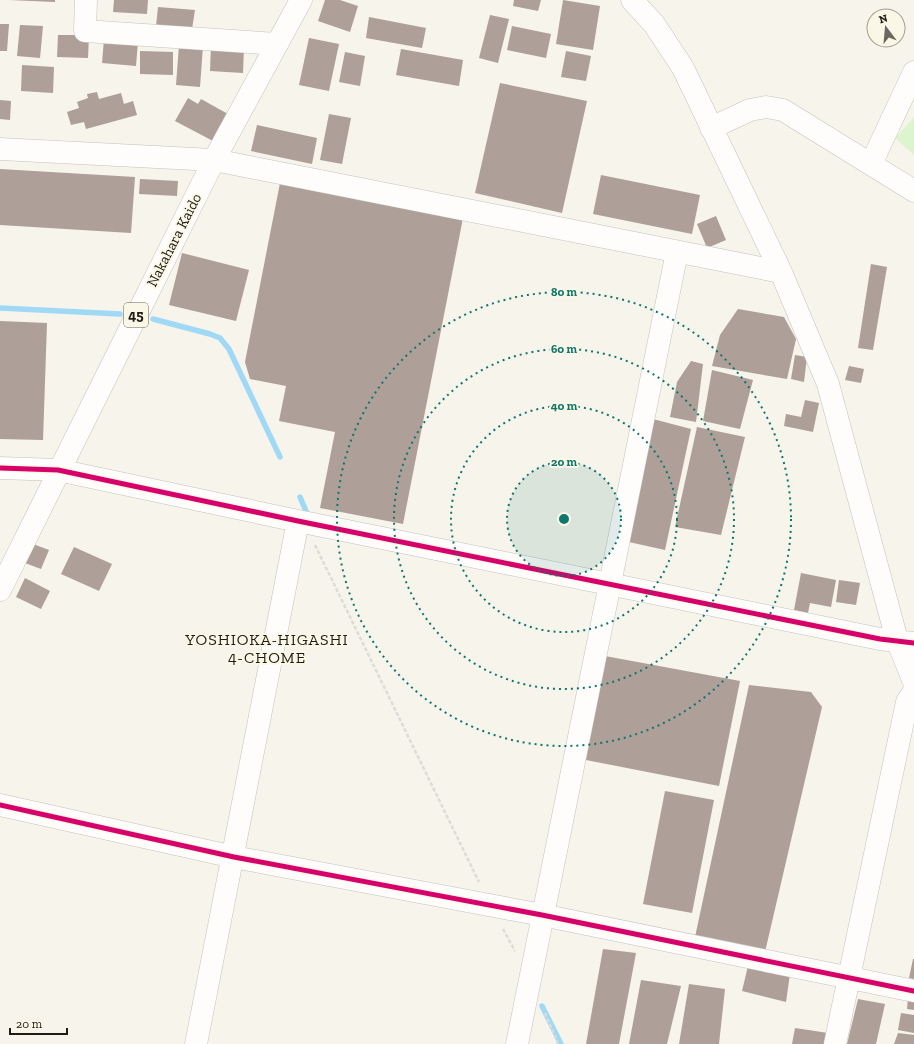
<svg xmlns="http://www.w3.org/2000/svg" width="914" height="1044" font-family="'Zilla Slab',serif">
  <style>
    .green { fill: #ddf5ce }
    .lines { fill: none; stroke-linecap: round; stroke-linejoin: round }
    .stream { stroke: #a0d9f6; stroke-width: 5.5 }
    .building { fill: #ae9f98 }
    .minor-casing { stroke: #c4c2bb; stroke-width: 23 }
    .major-casing { stroke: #c4c2bb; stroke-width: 23 }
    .path { stroke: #dcdcd9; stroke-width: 2.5; stroke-dasharray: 4 2; stroke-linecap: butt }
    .minor { stroke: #fefdfc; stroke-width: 22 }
    .major { stroke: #fefdfc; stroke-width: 22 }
    .cycleway-casing { stroke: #fbf7e6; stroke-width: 8 }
    .cycleway { stroke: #d6006c; stroke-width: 5 }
    .ring { fill: none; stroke: #0f766e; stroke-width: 2; stroke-dasharray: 2 4 }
    .labels { text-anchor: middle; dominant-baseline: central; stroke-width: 4; stroke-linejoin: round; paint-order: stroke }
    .shield { fill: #fbf7e6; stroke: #605e54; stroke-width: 1 }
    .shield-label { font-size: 14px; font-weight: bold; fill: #1e1c16 }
    .street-label { font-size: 15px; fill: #1e1c16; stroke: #fbf7e6 }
    .neighbourhood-label { font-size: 16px; letter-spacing: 1px; fill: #1e1c16; stroke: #fbf7e6 }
    .centre { fill: #0f766e; stroke: #fbf7e6; stroke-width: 2 }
    .ring-label { font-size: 12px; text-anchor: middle; font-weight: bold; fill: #0f766e; stroke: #fbf7e6; stroke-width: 4; stroke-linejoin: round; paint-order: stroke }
  </style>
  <rect width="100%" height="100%" fill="#f6f4eb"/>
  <path class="green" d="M914,117v38l-19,-17z"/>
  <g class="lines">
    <path class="stream" d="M0,308l120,6
      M153,319l57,15 10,4 9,11 51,108
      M300,497l6,14
      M542,1006l19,38"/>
  </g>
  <path class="building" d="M9,0h46v2z
    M114,0h34l-1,14 -34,-2z
    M325,0h15l18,6 -8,26 -32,-11z
    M514,0h27l-3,11 -25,-5z
    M563,0l37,6 -7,44 -37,-6z
    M158,7l37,3 -3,19 -36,-3z
    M490,15l19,4 -11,44 -19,-5z
    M369,17l57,11 -4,20 -56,-10z
    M0,24h9l-2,27h-7z
    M20,25l23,1 -3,32 -23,-2z
    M512,26l39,8 -5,24 -39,-8z
    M58,35h31l-1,23 -31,-1z
    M309,38l30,6 -10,47 -30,-6z
    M104,39l34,2 -2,25 -34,-3z
    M179,45l24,1 -3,41 -24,-2z
    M211,46l33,1 -1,26 -33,-2z
    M401,49l62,11 -4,26 -63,-11z
    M140,51l33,1v23l-33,-1z
    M566,51l25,5 -5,25 -25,-4z
    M345,52l20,4 -5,30 -21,-4z
    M22,65l32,2 -1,26 -32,-2z
    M500,83l87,18 -25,112 -87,-20z
    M97,92l2,7 22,-6 3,11 9,-3 4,14 -51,14 -2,-7 -13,3 -4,-13 12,-4 -2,-6 11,-4 -1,-4z
    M188,98l10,6 3,-5 27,15 -15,27 -38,-20z
    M0,100l11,1 -1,19 -10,-1z
    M329,114l22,4 -9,46 -22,-4z
    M257,125l60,13 -5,26 -61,-13z
    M0,169l135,8 -4,56 -131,-8z
    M601,175l99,20 -8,39 -99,-20z
    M140,179l38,2 -1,15 -38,-2z
    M280,183l183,35 -60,306 -83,-16 15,-76 -56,-11 7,-35 -36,-7 -5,-17z
    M716,216l10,24 -19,8 -10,-24z
    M182,253l67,17 -13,51 -67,-16z
    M871,264l16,3 -14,83 -15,-2z
    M738,309l46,8 12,22 -9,40 -75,-13 8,-31z
    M0,321l47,2 -4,117 -43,-1z
    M795,355l12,2 -3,25 -13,-3z
    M691,361l12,3 -7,58 -26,-5 7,-35z
    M849,366l15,3 -3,14 -16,-3z
    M712,370l41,10 -13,49 -37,-8z
    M805,400l14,3 -6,29 -29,-6 2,-12 15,3z
    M653,419l38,10 -26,121 -36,-8z
    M697,427l48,10 -24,98 -46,-8z
    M33,544l16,6 -8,19 -16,-6z
    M74,547l38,17 -13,27 -38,-17z
    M801,573l35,7 -5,27 -21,-4 -2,10 -14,-3z
    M25,578l25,13 -9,18 -25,-12z
    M839,580l21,3 -4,22 -20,-3z
    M605,656l135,25 -21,105 -133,-26z
    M749,685l62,7 11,15 -57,245 -70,-15z
    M665,791l49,9 -22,113 -49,-9z
    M603,949l33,4 -17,91h-33z
    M913,959h1v20l-5,-1z
    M748,966l42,8 -4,28 -44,-11z
    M641,980l40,6 -14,58h-38z
    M689,984l36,5 -6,55h-40z
    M908,997l6,1v12l-7,-1z
    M858,999l27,5 -9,40h-29z
    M901,1013l13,2v18l-16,-3z
    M795,1028l33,5 -2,11h-34z
    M898,1033l16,2v9h-20z"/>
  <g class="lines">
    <g class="minor-casing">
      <path id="minor" d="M86,0l-1,31 192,13
        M632,0l22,24 29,44 98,204 47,112 69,256 17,42
        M711,128l39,-18 16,-3 17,3 131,81
        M0,149l214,11 567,112
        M871,164l43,-92
        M0,468l58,2 240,51 582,118 34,4
        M0,805l234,52 308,58 372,76
        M196,1044l102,-523
        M517,1044l160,-792
        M835,1044l72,-342 7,-11"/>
    </g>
    <g class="major-casing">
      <path id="major" d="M0,590l214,-430 87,-160"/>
    </g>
    <path class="path" d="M315,545l164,337
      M503,929l12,22
      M545,1013l13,31"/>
    <use href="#minor" class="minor"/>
    <use href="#major" class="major"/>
    <g class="cycleway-casing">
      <path id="cycleway" d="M0,468l58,2 240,51 582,118 34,4
        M0,805l234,52 308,58 372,76"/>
    </g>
    <use href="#cycleway" class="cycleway"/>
  </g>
  <circle cx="564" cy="519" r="57" fill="#0f766e" fill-opacity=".12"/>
  <g class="ring">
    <circle cx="564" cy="519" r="57"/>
    <circle cx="564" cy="519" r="113"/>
    <circle cx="564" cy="519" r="170"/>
    <circle cx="564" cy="519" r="227"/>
  </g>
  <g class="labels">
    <rect class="shield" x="124" y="303" width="24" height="24" rx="3"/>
    <g class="shield-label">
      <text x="136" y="315">45</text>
    </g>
    <g class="street-label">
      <text transform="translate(174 240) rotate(-63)">Nakahara Kaido</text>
    </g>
    <g class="neighbourhood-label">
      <text x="267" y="639">YOSHIOKA-HIGASHI<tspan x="267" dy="18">4-CHOME</tspan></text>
    </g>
  </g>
  <circle cx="564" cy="519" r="6" class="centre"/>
  <g class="ring-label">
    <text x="564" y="296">80 m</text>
    <text x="564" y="353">60 m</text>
    <text x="564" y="410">40 m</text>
    <text x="564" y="466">20 m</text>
  </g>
  <g transform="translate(886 28) rotate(344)"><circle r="19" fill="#fbf7e6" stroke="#a39f93"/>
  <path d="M0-3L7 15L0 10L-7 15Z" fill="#6a6861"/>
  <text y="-6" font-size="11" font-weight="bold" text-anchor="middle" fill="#1e1c16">N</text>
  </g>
  <path d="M10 1028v6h57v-6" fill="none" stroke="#1e1c16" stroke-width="2"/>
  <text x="16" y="1028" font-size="12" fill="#1e1c16" stroke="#fbf7e6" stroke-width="3" paint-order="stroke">20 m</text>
</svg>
